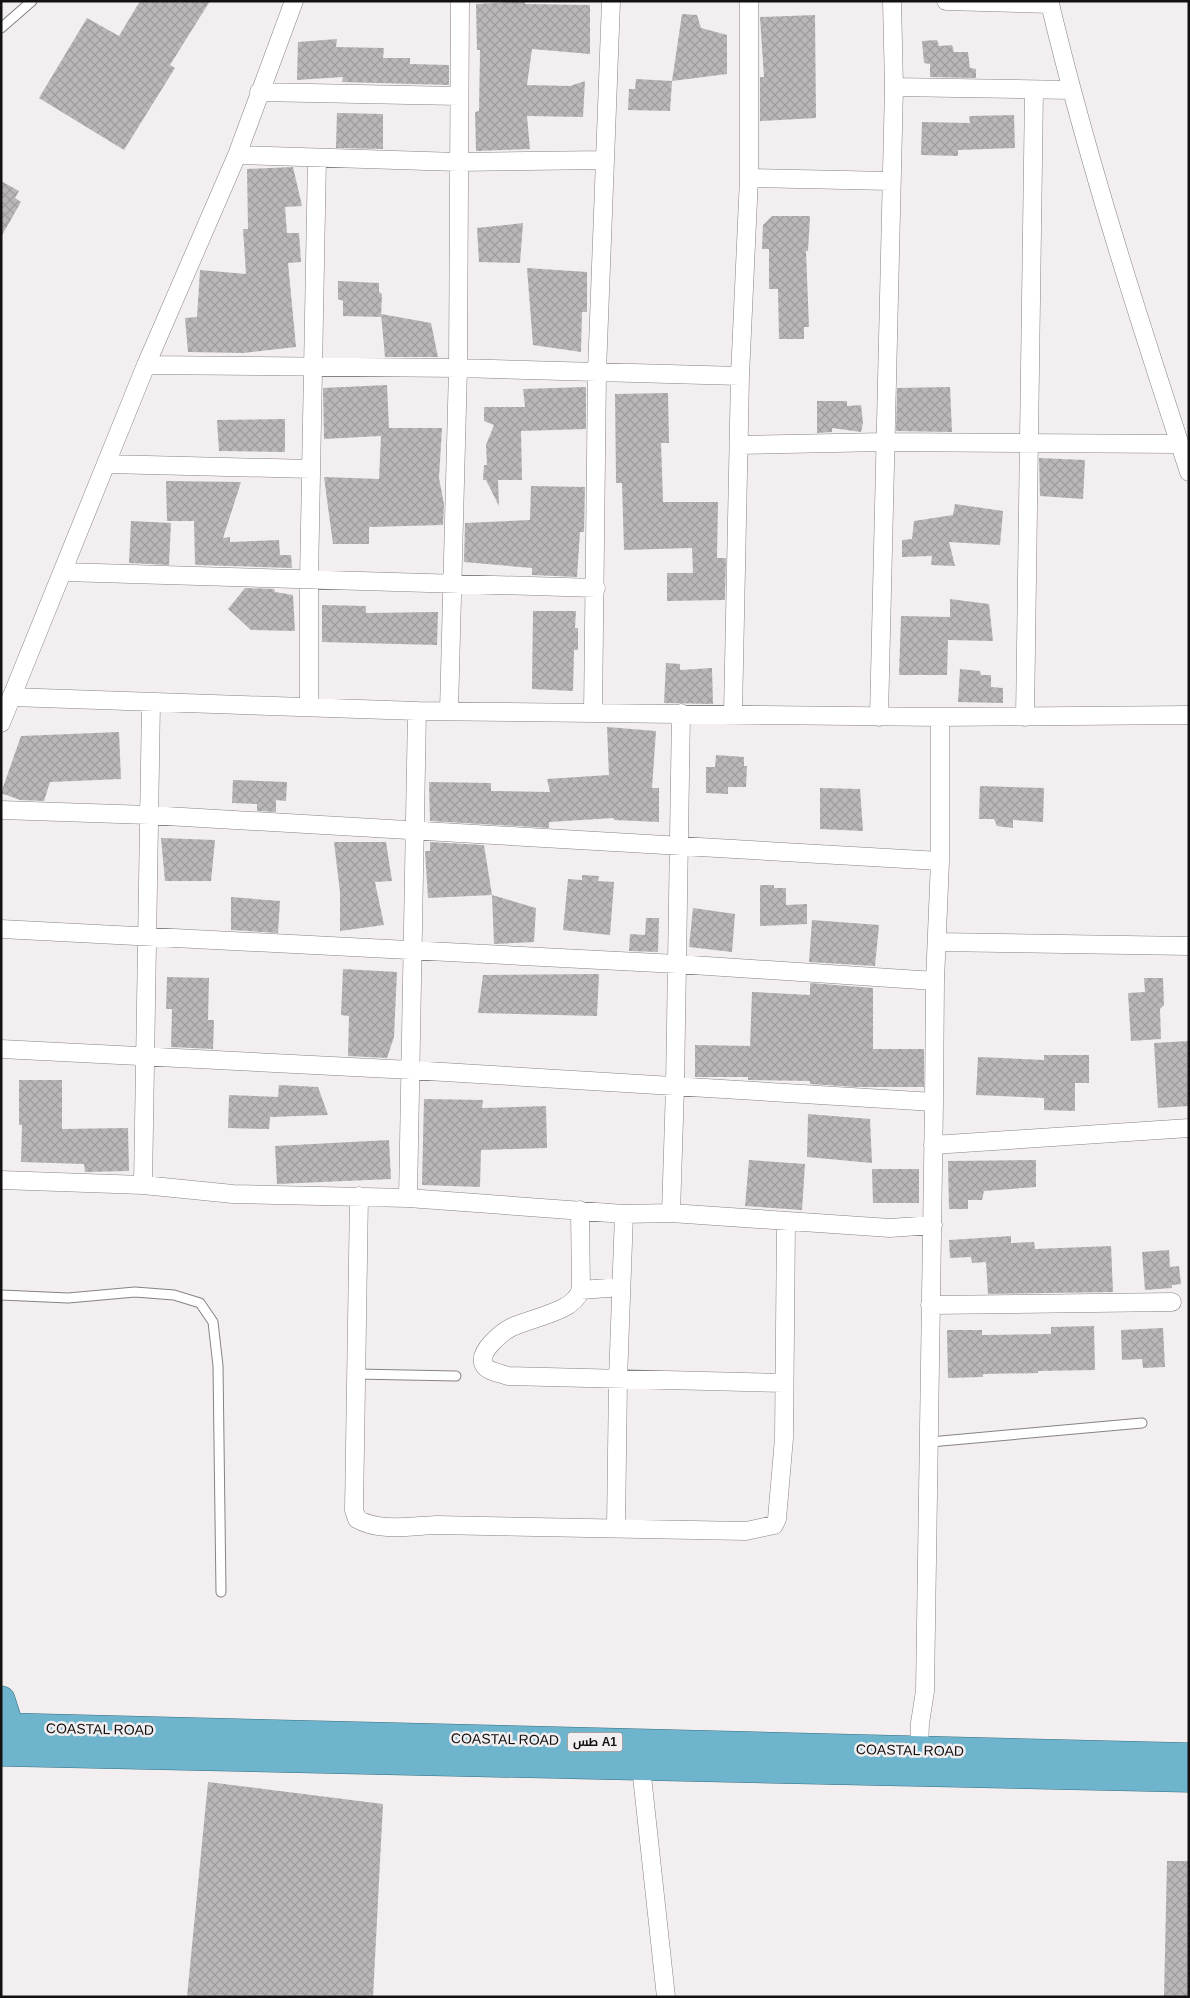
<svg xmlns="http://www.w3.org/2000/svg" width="1190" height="1998" font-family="Helvetica,Cairo,sans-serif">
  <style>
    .building { fill: url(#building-cross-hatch) }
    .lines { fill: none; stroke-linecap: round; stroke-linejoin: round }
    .service-casing { stroke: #868384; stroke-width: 11 }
    .minor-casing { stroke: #868384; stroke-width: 19 }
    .trunk-casing { stroke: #366f82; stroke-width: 29 }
    .service { stroke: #fff; stroke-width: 9 }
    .minor { stroke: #fff; stroke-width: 18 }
    .trunk { stroke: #6eb4cc; stroke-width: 28 }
    .labels { text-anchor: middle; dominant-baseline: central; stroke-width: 5; stroke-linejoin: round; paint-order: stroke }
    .shield { fill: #f3eff0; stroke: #565455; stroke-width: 1 }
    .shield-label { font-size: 12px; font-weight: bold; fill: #131112 }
    .street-label { font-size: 14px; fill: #131112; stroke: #f3eff0 }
  </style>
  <defs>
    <pattern id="building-cross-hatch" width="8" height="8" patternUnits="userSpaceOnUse" patternTransform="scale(1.25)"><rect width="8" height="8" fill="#bab7b8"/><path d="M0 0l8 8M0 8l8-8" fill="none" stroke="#9f9c9d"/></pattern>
  </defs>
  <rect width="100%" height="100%" fill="#f3eff0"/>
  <path class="building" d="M140,1h70l-40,64 5,3 -51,82 -85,-52 48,-80 32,18z
    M525,1v3l65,1v49l-58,-5 -5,36 43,1 15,-5 -2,36 -56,-1 3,33 -54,2 -1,-39 4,-1 1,-61h-3l-1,-46z
    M682,14l15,1 4,13 26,7v39l-55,7z
    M815,15l1,103 -56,3v-44h4l-4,-60z
    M337,39l-1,8 48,1 -1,10h27v6l39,1v20l-107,-3 1,-5 -46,3 1,-38z
    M937,40l2,6 13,-1 2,7h14l2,16 6,1v9l-46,-1v-13l-6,-1 -2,-22z
    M636,79l36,2 -2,30 -42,-1 1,-21h6z
    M337,113l46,1v35l-47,-1z
    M1014,115l1,33 -57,2v6l-37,-1 1,-33 48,1 -1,-7z
    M293,167l9,39 -17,1 2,26h12l2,29 -13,1 8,84 -53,6 -55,-1 -3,-34 12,-1 3,-47 46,4 -3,-45h5l-1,-60z
    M1,181l18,10 -4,7 6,4 -20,35z
    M772,216h38l-2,35h-2l3,76h-5v12h-25l-1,-50h-9v-40h-7l1,-24z
    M523,223l-3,40 -41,-1 -2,-34z
    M527,268l60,4v40h-5l-1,40 -48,-7z
    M338,281l41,2v9l3,2 -1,23 -38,-1v-15l-5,-2z
    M381,314l50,9 7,34h-53z
    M387,385l2,43h53l-3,50 5,26 -1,21 -74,2v17h-36l-9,-67 55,2 2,-43 -57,3 -1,-51z
    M586,387v42l-65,2 1,49h-24l1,26 -13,-26h-3l1,-15h3l-1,-20 8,-20 -10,-4v-14h41l-2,-18z
    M950,387l2,45 -56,-1 1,-43z
    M668,393l1,50h-8l2,59h55l-1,56h9l-1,42 -58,1v-28h26l-1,-25 -68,2 -2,-67h-6l-1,-89z
    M817,401h30v5l14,-1 2,18 -2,9 -29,-4v4l-15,1z
    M285,419v33l-66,-1 -2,-31z
    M1039,458l46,2 -2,39 -43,-3z
    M166,481l75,1 -18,56 7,-1v5l49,-2 1,15h11l1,13 -95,-3 -2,-1 -1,-43h-27z
    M531,486l54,1 -1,45h-4l-3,45 -45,-2v-7l-68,-6 1,-39 65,-3z
    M955,504l48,7 -3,34 -51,-3 6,24 -24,-1 1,-9 -30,1v-17l10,-1 2,-18 39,-6z
    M131,521l40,2 -2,42 -40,-2z
    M245,588l29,1 1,3 18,3 2,36 -44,-1 -23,-21z
    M950,599l39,5 4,37 -45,-1 -1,35h-48l2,-59 49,1z
    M322,605l44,1v7l72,-1 -1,33 -115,-3z
    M533,611h43l-1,17h3v22h-4l-1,41 -41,-2z
    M666,663l14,1v6l32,-2 1,36 -49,-1z
    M960,669l20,2 1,4h10v12l12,1v15l-45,-1z
    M607,727l49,4 -4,57h7v34l-45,-2v-2l-65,4v6l-119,-7 -1,-39 62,1v8l59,1 -3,-13 62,-4z
    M119,732l2,47 -71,3 -6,19 -24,-1 -19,-7 20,-57z
    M716,755l28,2v9h3l-1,21h-18v7l-22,-1v-26h9z
    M233,780l54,2 -1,19 -10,-1v12l-19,-1v-7l-25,-1z
    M980,786l64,2 -1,34 -30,-2v8l-16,-2 -3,-7h-15z
    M820,788l40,1 3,42 -43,-2z
    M161,838l54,2 -4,41h-46z
    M334,842h52l6,39 -17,1 9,43 -44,6v-39z
    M430,842l54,3 8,50 -64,3 -3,-47h5z
    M582,875l17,1 -1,5 16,1 -4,53 -47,-5 5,-51 14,1z
    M760,885h14v3h12v17l21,-1v20l-47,2z
    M492,895l44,13 -2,34 -40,2z
    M231,897l49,4 -2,32 -47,-3z
    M693,908l42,6 -3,38 -43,-5z
    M646,918h13l-1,34 -29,-1 1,-17 15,1z
    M812,920l67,5 -4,41 -66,-4z
    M343,969l54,3 -3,65 -7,21 -39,-2 1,-40 -8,-1z
    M599,974l-2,42 -119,-3 5,-38z
    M167,977l42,1 -1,42h6l-1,29 -42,-2 1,-38h-6z
    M1144,978h19l1,27 -4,4 1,30 -30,2 -3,-48 17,-1z
    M810,983l63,5v61h51v38h-68l-46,-3v-3l-62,-1v-3h-53v-32l55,1 2,-54 58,3z
    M1189,1041v65l-31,2 -4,-65z
    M1044,1055h45v28h-14v28l-31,-1v-12l-68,-3 2,-38 66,3z
    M19,1080h43v49l66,-1 1,43 -44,1 -1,-8 -63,-2 1,-37h-3z
    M279,1085l39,2 10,28 -58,2 -1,12 -41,-1 1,-33 49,2z
    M424,1099l59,1 -1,8 64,-2 1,42 -66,2 -1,37 -58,-2z
    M808,1114l62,5 2,44 -65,-6z
    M389,1140l2,39 -114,5 -2,-38z
    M749,1160l56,4 -3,46 -57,-4z
    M1036,1160v27l-52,4 -2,9h-14v9h-19l-1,-48z
    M872,1169h47v34h-46z
    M1011,1236v7l23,-1 1,7 76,-3 2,46 -125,2 -2,-32 -14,1 -1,-6 -21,1 -1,-18z
    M1169,1250l1,17 9,-1 2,18 -9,1v3l-27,2 -3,-38z
    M1094,1326l1,44 -57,1v2l-55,1v3l-35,1 -1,-48h35v5l69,-1v-7z
    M1163,1328l2,39 -22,1 -1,-9 -20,1 -1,-30z
    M208,1782l175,22 -10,193h-186z
    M1167,1861h22v136h-25z"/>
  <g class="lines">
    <g class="service-casing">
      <path id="service" d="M1,28l31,-27
        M1,1295l67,3 67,-6 39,3 26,8 13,19 5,44 3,226
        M356,1374l100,2
        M930,1442l212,-19"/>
    </g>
    <g class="minor-casing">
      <path id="minor" d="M946,1l104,3c38,158 88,313 139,468
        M894,87l177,3
        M259,92l199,4
        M237,155l221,7 145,-2
        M749,178l142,3
        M146,365l312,3 139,4 14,-371
        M740,445l144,-3 296,2
        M108,464l203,5
        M64,572l532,16
        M11,697l406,14
        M309,707v-127l8,-422
        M449,711l9,-343 2,-367
        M593,713l4,-341 143,4
        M733,713l7,-337 9,-198v-177
        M879,717l15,-630 -2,-86
        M940,717l249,-2
        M1025,717l9,-626
        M1,723l145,-358 91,-210 57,-154
        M1,810l148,5 791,46
        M1,929l676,35 258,17 -1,121
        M937,942l252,4
        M1,1049l410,21 523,32 -9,589 -5,32 -1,27
        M933,1145l256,-17
        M1,1180l142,5 90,9 175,4 216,16 47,-1 219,15 43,-3
        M143,1185l8,-482
        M359,1196l-5,314 3,9c22,13 54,7 79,6l310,6 28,-6 3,-6 7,-81 2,-217
        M408,1198l9,-487 523,6v144l-5,120
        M580,1210l1,80c-4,9 -9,14 -18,18 -16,8 -34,12 -51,19 -10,5 -35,25 -28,38 4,7 17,8 24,11l276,7
        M671,1213l4,-126 6,-374
        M581,1290l40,-3
        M930,1305l242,-3
        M616,1527l2,-147 6,-166
        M641,1767l25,230"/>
    </g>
    <g class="trunk-casing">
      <path id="trunk" d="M1,1700l14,43
        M1,1727l1188,30
        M1,1752l1188,26"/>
    </g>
    <use href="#service" class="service"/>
    <use href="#minor" class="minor"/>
    <use href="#trunk" class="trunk"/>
  </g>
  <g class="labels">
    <rect class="shield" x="567.5" y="1732.5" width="55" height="19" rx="4"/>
    <g class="shield-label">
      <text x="595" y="1742">طس A1</text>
    </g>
    <g class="street-label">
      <text transform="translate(100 1729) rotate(1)">COASTAL ROAD</text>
      <text transform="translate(505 1739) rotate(1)">COASTAL ROAD</text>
      <text transform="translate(910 1750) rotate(1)">COASTAL ROAD</text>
    </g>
  </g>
  <rect width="1190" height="1998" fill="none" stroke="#131112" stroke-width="5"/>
</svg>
